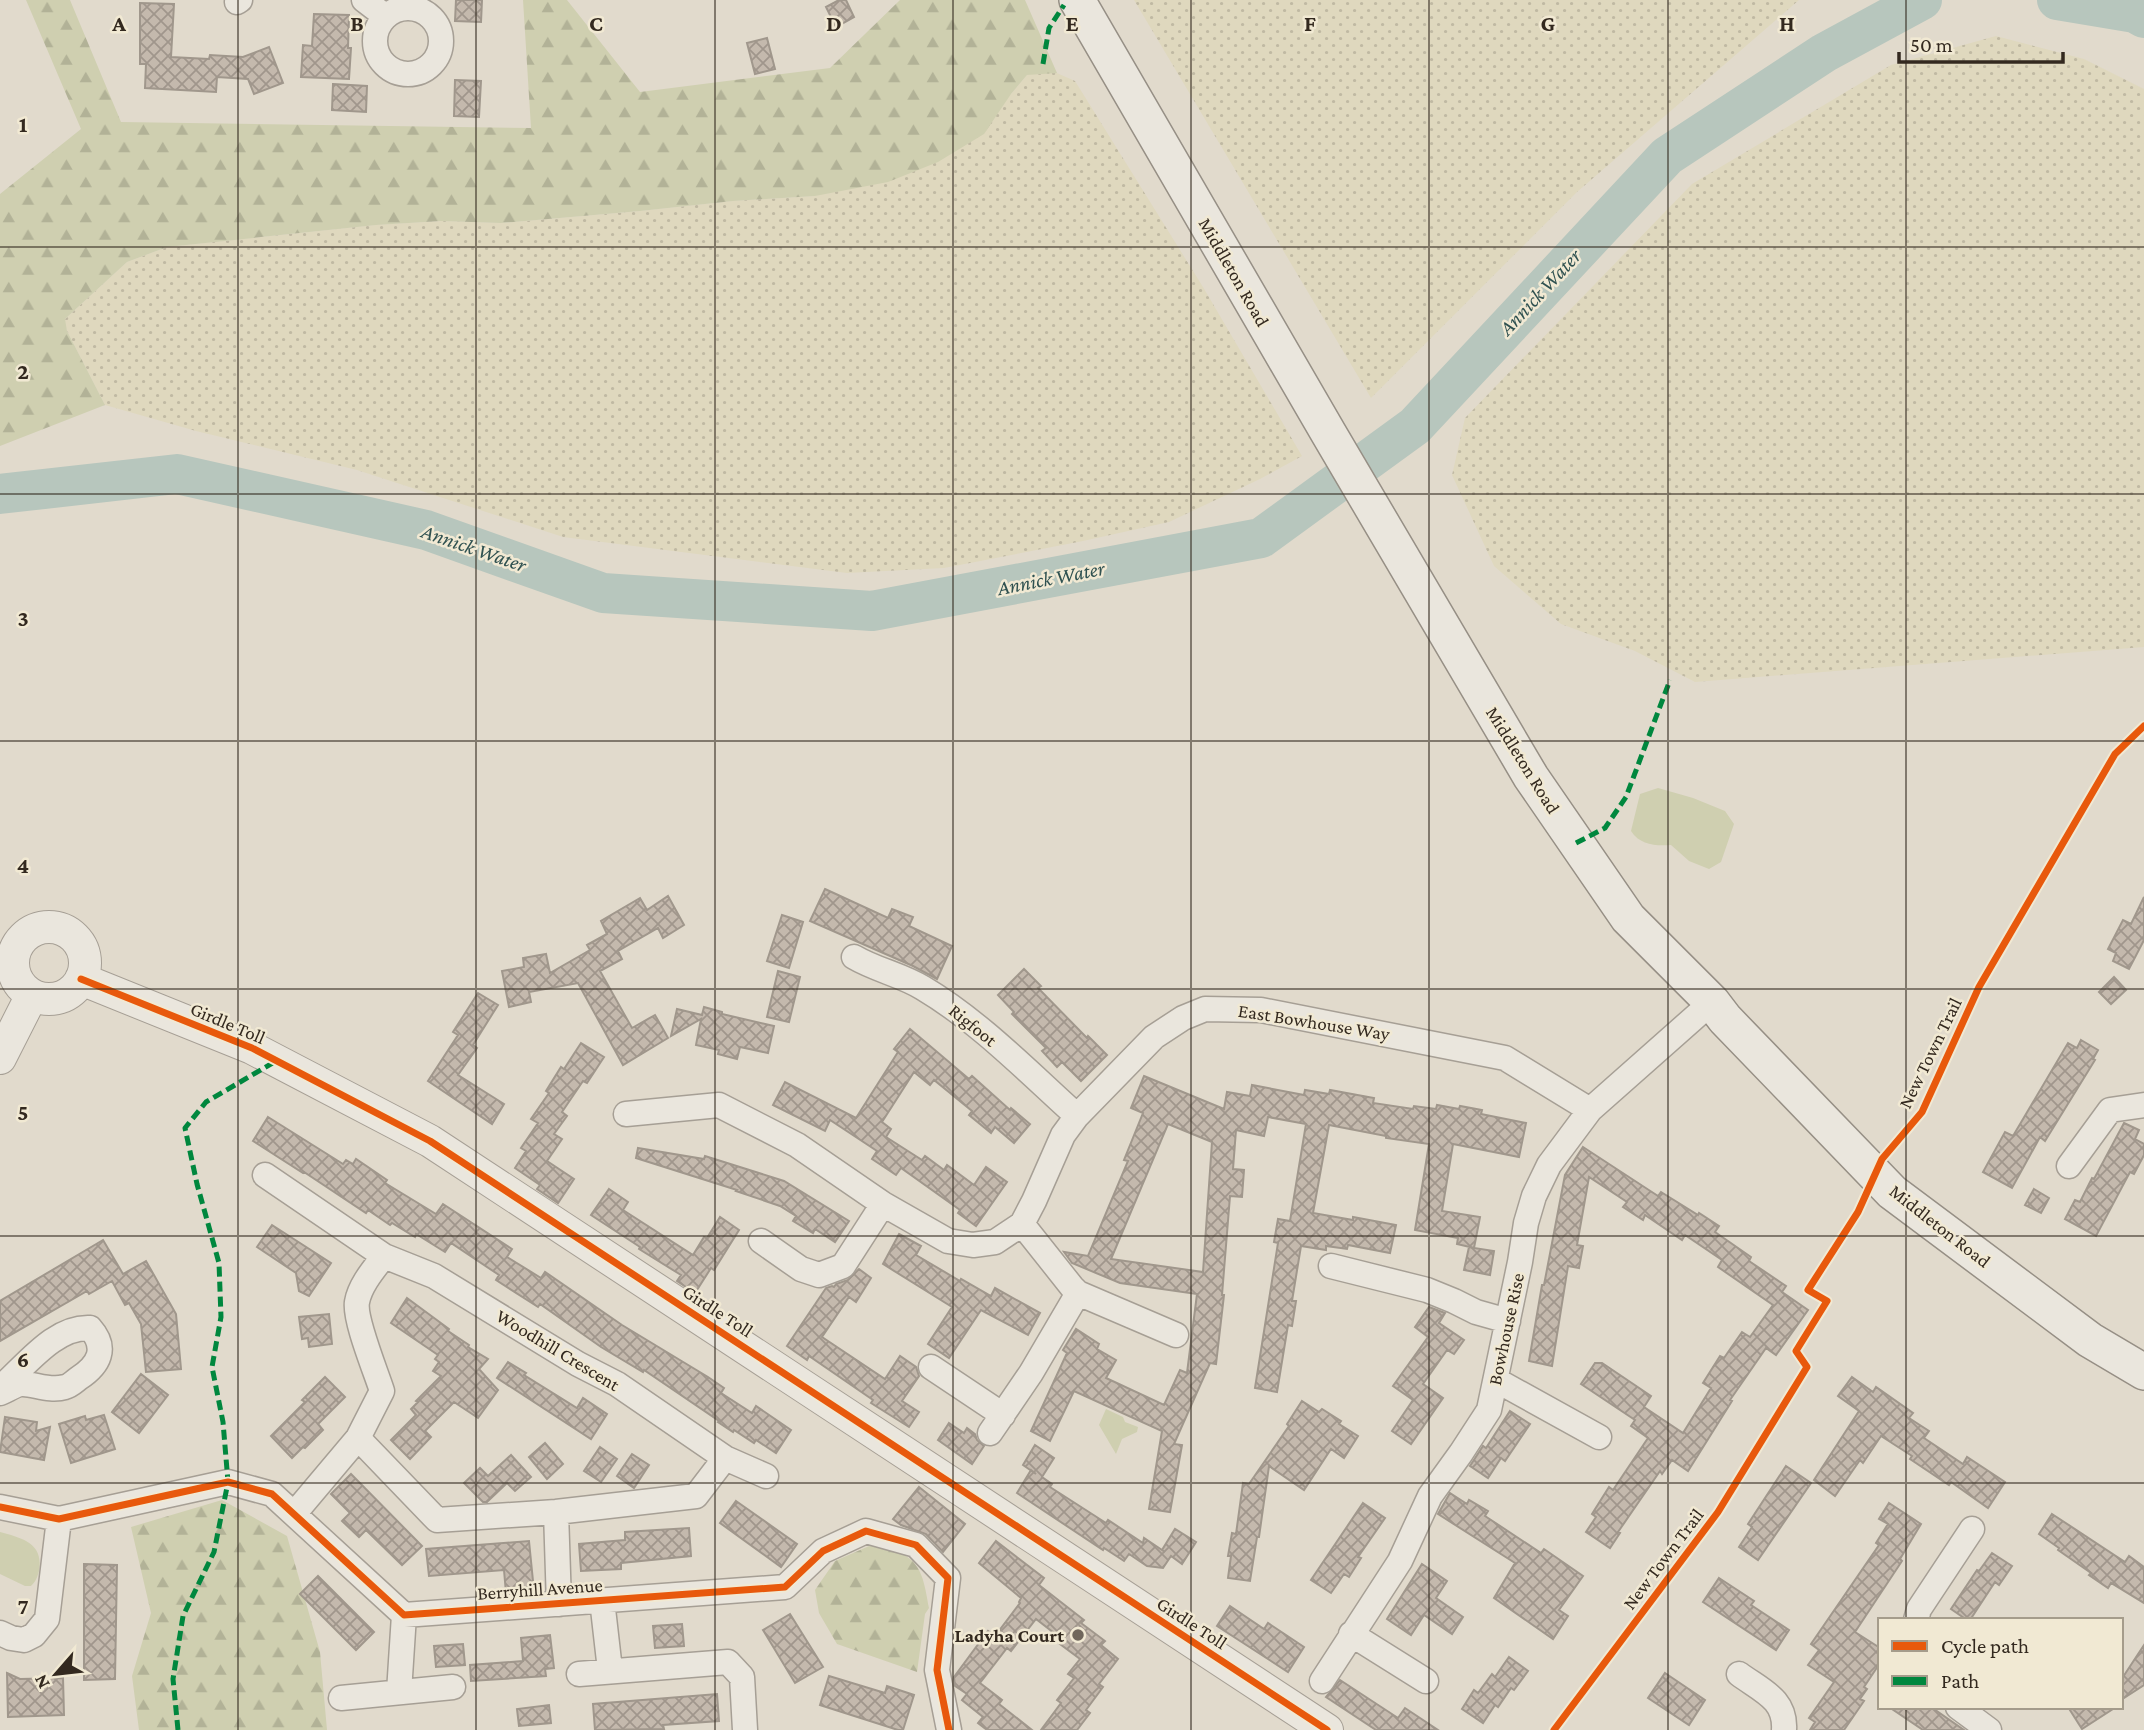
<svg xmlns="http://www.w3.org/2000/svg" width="2144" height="1730" font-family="'Crimson Pro',serif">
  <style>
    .farmland { fill: url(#farmland-dots) }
    .green { fill: #cfcfb0 }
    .forest { fill: url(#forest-firs) }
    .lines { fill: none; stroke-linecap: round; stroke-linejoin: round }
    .river { stroke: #b7c6bd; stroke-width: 40 }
    .building { fill: url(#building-cross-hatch); stroke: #a0978c; stroke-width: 2; fill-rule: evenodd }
    .minor-casing { stroke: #a69f95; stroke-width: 27 }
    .tertiary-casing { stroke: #a69f95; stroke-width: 34 }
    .secondary-casing { stroke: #968f85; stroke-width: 38 }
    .minor { stroke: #eae6dd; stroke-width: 24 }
    .tertiary { stroke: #eae6dd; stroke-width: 32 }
    .secondary { stroke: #eae6dd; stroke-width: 35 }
    .quiet { stroke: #00873e; stroke-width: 5; stroke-dasharray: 10 5; stroke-linecap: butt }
    .cycleway-casing { stroke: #f1e9d3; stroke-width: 11 }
    .cycleway { stroke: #e8590c; stroke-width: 7 }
    .grid { fill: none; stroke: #33291f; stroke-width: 2; stroke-opacity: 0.55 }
    .poi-dot { fill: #70675c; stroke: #f1e9d3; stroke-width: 2.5 }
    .labels { text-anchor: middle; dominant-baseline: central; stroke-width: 5; stroke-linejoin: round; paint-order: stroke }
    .street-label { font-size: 19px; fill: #33291f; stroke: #f1e9d3 }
    .poi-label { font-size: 19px; font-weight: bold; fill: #33291f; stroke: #f1e9d3; text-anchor: end }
    .water-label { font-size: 21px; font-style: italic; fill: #2f5150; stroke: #f1e9d3 }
    .grid-label { font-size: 23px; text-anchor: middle; font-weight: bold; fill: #33291f; stroke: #f1e9d3; stroke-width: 5; stroke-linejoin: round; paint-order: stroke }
  </style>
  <defs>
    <pattern id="farmland-dots" width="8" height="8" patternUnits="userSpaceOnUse" patternTransform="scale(1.75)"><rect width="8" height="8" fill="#dfd8be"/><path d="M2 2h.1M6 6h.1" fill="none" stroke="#c0b9a3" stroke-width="1.8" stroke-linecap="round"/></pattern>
    <pattern id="forest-firs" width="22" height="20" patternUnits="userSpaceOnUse" patternTransform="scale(1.75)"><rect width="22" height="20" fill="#cfcfb0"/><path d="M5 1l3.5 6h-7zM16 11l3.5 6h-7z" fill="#b2b297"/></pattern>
    <pattern id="building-cross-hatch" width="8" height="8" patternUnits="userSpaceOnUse" patternTransform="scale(1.75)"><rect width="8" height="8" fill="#c4b9ad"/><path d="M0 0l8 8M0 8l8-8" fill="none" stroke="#a0968c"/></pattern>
  </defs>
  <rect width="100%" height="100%" fill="#e1dacc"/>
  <path class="farmland" d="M1134,0h665l-222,192 -206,206z
    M1996,36l88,23 60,30v558l-449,35 -60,-31 -74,-27 -67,-58 -42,-91 13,-57 227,-234 199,-119z
    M1050,70l25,11 128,206 99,169 -42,23 -91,43 -86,19 -139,27 -97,5 -284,-36 -206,-67 -161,-39 -91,-26 -38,-74 -3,-11 63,-58 40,-15 208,-22 67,-4 59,2 139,-12 93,-10 82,-5 196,-102 16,-19z"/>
  <path class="green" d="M1658,788l35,10 32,13 9,13 -13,38 -12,7 -20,-8 -18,-16c-16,1 -31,0 -40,-14l9,-37z
    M1106,1409l17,8 2,5 13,5 -1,5 -15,7 -6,15 -17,-29z
    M0,1532c22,6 44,11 39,39 -2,7 -3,10 -8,15h-6l-25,-12z"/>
  <path class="forest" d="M26,0h44l51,122 410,6 -8,-128h44l73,92 190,-24 70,-68h125l32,73 -30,2 -16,19 -27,40 -46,28 -50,20 -73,14 -82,5 -93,10 -139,12 -60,-2 -65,4 -209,22 -40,15 -62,57 2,12 38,74 -105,41v-252l81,-65z
    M222,1500l65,36 33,116 7,78h-188l-7,-54 19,-63 -20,-86z
    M876,1543c42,14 46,22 53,65l-4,6 -8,58 -80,-28 -18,-31 -4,-23 20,-29z"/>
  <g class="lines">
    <path class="river" d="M2057,0l78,13 9,5
      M0,494l177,-20 249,56 177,63 269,18 389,-73 154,-112 252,-270 157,-103 98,-53"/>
  </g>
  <path class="building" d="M456,0h26l-1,22 -26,-1z
    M839,0h7l8,17 -18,10 -10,-20z
    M140,3l34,1 -3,53 38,2 1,-4 33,2 26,-10 14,36 -29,11 -6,-15 -31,-2 -1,15 -71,-4 1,-24h-6z
    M314,14l35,1 -1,33h3l-2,31 -48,-2 2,-32 9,1z
    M767,38l8,31 -20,5 -8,-31z
    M455,80l26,1 -2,36 -25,-1z
    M333,84l34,2 -1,26 -34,-2z
    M825,889l63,29 4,-9 21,8 -4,9 43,20 -15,33 -24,-13 -103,-45z
    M668,896l16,29 -21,13 -5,-10 -40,23 4,8 -22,12 32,57 23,-13 13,23 -45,27 -45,-82 -49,9 2,10 -22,5 -7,-36 22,-4 -1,-9 23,-4 4,19 40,-23 -3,-5 20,-11 -6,-13 39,-23 7,12z
    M2144,897v43l-15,29 -16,-8 3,-8 -8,-4 15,-29 8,4z
    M782,915l21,7 -14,46 -22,-7z
    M1024,969l17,17 -3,2 49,50 1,-2 19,19 -26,26 -19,-19 -5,5 -15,-16 4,-3 -34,-34 2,-2 -16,-17z
    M778,971l22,6 -11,45 -22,-5z
    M2114,977l12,13 -15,14 -12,-12z
    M478,993l20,12 -25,40 4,3 -19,27 46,29 -12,20 -64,-43 30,-46 -5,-3z
    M704,1007l18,5v2l52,12 -6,27 -28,-6 -3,12 -19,-5 1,-4 -23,-5 5,-26 -30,17 6,-27 25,6z
    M910,1029l59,50 3,-3 38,34 1,-2 19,16 -16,19 -19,-16 -4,6 -22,-18 3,-4 -38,-31 -4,5 -16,-13 -32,50 9,7 -5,8 36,23 3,-4 19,14 3,-5 27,20 12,-18 21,15 -31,44 -18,-13 2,-3 -59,-42 -5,7 -24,-16 5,-8 -47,-31 -5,11 -52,-26 12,-23 71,36 42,-66 -4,-3z
    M2081,1040l17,10 -5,9 2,1 -50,81 -5,-4 -28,51 -29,-16 22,-40 8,4 55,-93 9,5z
    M581,1043l23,14 -17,26 -4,-2 -21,31 5,4 -13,18 8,5 -15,22 27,18 -16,24 -21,-14 3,-4 -25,-17 11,-17 -5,-3 17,-25 -7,-4 18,-26 -3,-2 15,-24 3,2z
    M1144,1076l80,33 3,-17 23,4 2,-11 52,10 1,-5 24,4 1,-4 44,8 -1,5 40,6 1,-3 22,3 1,-4 22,4 1,-3 22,4 -1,4 45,9 -7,34 -66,-13 -11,67 38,6 -6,31 20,3 -4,24 -26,-5 5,-23 5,1 -17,-4 1,-6 -43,-8 14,-86 -43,-6v-2l-57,-11 -16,88 40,7v-3l43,8 -6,28 -42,-8 -1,4 -21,-3v4l-25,-4 -9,55h4l-4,25 -4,-1 -11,67 -22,-4 23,-145 -4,-1 4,-23 12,2 16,-97 -38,-7 -4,19 -28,-6 -3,39 11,1 -2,27 -12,-1 -8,99h2l-8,69 -6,-1 -36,81 8,1 -12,67 -21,-3 13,-78 -88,-40 -24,50 -19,-10 36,-78 -4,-3 13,-21 23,15 -2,5 19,11 -10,18 58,27 16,-35 7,3 10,-79 -77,-11 -48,-20 -8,-11 24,4 40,-95 -4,-1 19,-47 -12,-5zM1168,1124l44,18 -9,130 -92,-13z
    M268,1117l75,47 3,-4 7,4 3,-5 31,21 -2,3 51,31 7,-10 69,45 -5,8 34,21 4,-6 77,53 86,52 16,11 -3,5 31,20 4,-7 35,24 -15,23 -20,-13 -2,3 -20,-13 -1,2 -15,-10 1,-1 -75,-51 -1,2 -42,-25 -61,-43 -2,3 -42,-27 3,-5 -48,-32 -6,9 -29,-18 -1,3 -23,-14 -2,2 -22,-15 -2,3 -62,-41 -1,1 -50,-32z
    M2124,1123l15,7 -4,9 9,5v11l-10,19 -4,-2 -34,64 -31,-17 10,-19 5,2 12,-24 2,1z
    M1583,1147l75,49 3,-4 37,23 1,-2 20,13 -4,6 36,25 -2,4 37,25 -4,6 26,18 -32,45 -10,-7 -36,52 2,1 -44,70 -16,-11 -10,14 -2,-3 -42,61 2,1 -10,15 -24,-16 10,-15 -4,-3 17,-27 4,3 35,-52 -17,-12 4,-6 -54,-36 14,-21h7l49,33 -7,11 39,26 28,-45 -8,-5 17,-27 4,2 18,-26 8,5 23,-32 -55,-38 4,-7 -37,-25 -3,5 -37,-25 -2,5 -20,-13 4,-5 -38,-25 -12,68 6,1 -4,22 -11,-2 -16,100 -23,-5 13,-76h2l21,-110z
    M638,1148l66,11 1,-3 79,25 65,40 -14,21 -20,-13 -2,4 -20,-12 3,-5 -16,-10 -44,-15 1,-1 -101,-32z
    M609,1189l19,13 -5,8 70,45 11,-18 3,1 13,-21 19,13 -25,40 -3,-2 -16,25 -18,-12 4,-6 -42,-26 1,-2 -49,-32z
    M2034,1189l15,9 -8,15 -16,-8z
    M272,1225l59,38 -22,33 -10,-5 -3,-18 -39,-26z
    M899,1234l22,12 -5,9 44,26 1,-2 30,17 4,-8 45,25 -12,22 -47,-25 -32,48 -21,-14 24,-37 -69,-43z
    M103,1240l20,34 23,-13 30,53 5,55 -35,3 -5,-48 -12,-21 -4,2 -13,-24 -23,13 -2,-3 -87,50v-40z
    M859,1269l12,9 -15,24 -7,-5 -27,40 63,42 15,-23 16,11 3,9 -17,25 17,11 -10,15 -38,-24 2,-3 -64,-44 -2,4 -20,-14 39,-58 6,-2 2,1 2,-3 12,-4z
    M407,1298l42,31 -1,2 21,14 -1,2 20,12 -9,10 19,21 -20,28 -24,-16 -29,29 6,6 -21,22 -19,-19 25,-25 -5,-6 7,-7 -2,-1 25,-25 -8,-5 6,-9 -4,-3 3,-4 -47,-32z
    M1429,1307l16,6 -6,10 25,17 -10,14 -7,-4 -24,34 20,14 -32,46 -19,-13 21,-31 -20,-14 35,-49 -13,-10z
    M329,1314l3,30 -23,3 -1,-9 -6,1 -3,-22z
    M508,1362l18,11 -2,2 53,33 6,-10 24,16 -16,25 -94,-61z
    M141,1374l27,21 -29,38 -27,-21z
    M325,1377l20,20 -27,27 5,6 -18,18 -2,-1 -11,11 -21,-22 34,-34 -3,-2z
    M1852,1377l21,15 3,-5 37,26 -4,5 20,13 -5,7 39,26 4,-7 38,25 -17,26 -37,-26 -2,3 -39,-26 2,-3 -31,-20 -18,27 -3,-3 -25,36 -21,-16 45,-69 -21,-15z
    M1302,1401l17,11 3,-3 19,12 -2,3 19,12 -14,22 -13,-9 -27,41 -35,-24 -10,71h-2l-7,44 -22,-3 3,-22h-3l4,-23 4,1 7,-51 6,1 40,-58 -2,-2z
    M1510,1411l20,13 -25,37 -4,-3 -13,20 -18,-12 13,-20 3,2z
    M104,1415l11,34 -44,14 -12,-39 26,-8 1,4z
    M5,1417l32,5 -1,9 14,-4 -6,33 -44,-8z
    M949,1423l15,10 3,-5 8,6 2,6 7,6 -12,18 -34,-24z
    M545,1443l18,21 -16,15 -18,-22z
    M1035,1445l19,13 -12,19 10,7 -2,3 56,36 2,-3 35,23 1,-5 21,14 -3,-2 13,-21 21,13 -14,22 -11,-8 -8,12 -16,-2 -18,-12 -5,7 -20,-13 -1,2 -86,-57 14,-23 5,4 -13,-9z
    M600,1447l17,12 -16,23 -17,-11z
    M632,1454l17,11 -15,23 -17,-12z
    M511,1455l20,22 -16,14 -8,-8 -20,19h-4l-19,-19 16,-15 8,8z
    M1786,1466l25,17 -53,77 -19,-13 13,-20 -4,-3z
    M351,1474l71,72 -20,19 -36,-35 -7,7 -17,-16 8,-8 -19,-19z
    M919,1487l46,37 -22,28 -17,-18 -25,-9 -8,-6z
    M1450,1493l17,11 2,-4 19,11 -3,5 56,37 3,-4 39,27 -24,34 9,6 -15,23 -59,-41 21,-35 -77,-49z
    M736,1501l61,43 -16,23 -61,-44z
    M1363,1503l22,15 -27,39 3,1 -12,19 -5,-3 -13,19 -20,-13z
    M1889,1503l32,21 -21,35 2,2 -47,71 25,16v15l-16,24 3,2 -7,10 4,2 -20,29h-34l5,-8 -6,-4 25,-36 -26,-17 11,-15 -8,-6 68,-99 -3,-2 12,-19 -9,-5z
    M2052,1514l73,48 4,-6 15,11v36l-33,-20 -3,5 -19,-13 2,-2 -33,-23 1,-2 -20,-14z
    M689,1528l2,28 -70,7v6l-40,2 -2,-27 46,-4v-8z
    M529,1541l5,50 -28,2 -2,-23 -75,6 -3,-27z
    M996,1541l48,37 -5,7 45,35 -3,3 24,18 -4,4 17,14 -19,25 4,3 -17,23 4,3 -13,17h-36l20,-27 -4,-3 17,-22 -6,-4 12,-15 -20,-15 3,-4 -27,-21 -25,32 -4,-3 -27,35 22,17 -3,4 33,26h-45l-9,-7 5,-6 -21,-17 5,-6 -12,-8 -1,-9 34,-46 7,5 25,-33 -1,-1 2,-4 -42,-35z
    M1992,1553l20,13 -13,19 -4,-3 -25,38h-3l-16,-11 26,-39 2,1z
    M84,1564l33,1 -2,114 -31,1z
    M1422,1564l25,17 -11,17 27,19 -11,17 -28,-19 -13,20 -24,-16z
    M318,1576l56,56 -18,18 -56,-56z
    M1719,1578l35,23 -3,4 38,25 -13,20 -73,-48z
    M1230,1606l34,23 4,-6 36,24 -16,25 -71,-46z
    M790,1614l33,53 -28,16 -32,-53z
    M682,1624l2,22 -29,2 -2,-22z
    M550,1635l4,33 -9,1 1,7 -75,5 -1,-16 53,-4 -2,-23z
    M463,1644l2,21 -29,2 -2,-21z
    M2144,1645v40l-23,15v-20z
    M1509,1657l19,14 -14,19 -3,-2 -13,19 -3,-2 -12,18 -21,-14 12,-19 4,3 14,-19 3,3z
    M7,1673l13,6 43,-1 1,37 -56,2z
    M1665,1673l40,27 -16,25 -41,-27z
    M829,1676l56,17 2,-7 27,9 -11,35h-5l-78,-25z
    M1340,1680l58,38 7,-10 33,22h-62l-50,-33z
    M717,1694l2,27 -56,4 1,4 -69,1 -2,-26z
    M549,1705l2,18 -32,3 -2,-17z
    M1889,1707h42l33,23h-41z
    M2068,1707h48l-34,22z"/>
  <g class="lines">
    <g class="minor-casing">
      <path id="minor" d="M364,0l21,16
        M237,2l3,-2
        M375 41a33 33 0 1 1 66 0a33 33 0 1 1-66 0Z
        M854,957c22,13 48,18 69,31 57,34 105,84 154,128
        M626,1114l93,-9 78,40 86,59 65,37 25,4 22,-3 27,-18 12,-23 29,-66 14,-19 77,-79 29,-19 22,-9 56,1 244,48 85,52
        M2069,1166l41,-56 34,-5
        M265,1175l119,81 50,20 144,88 39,20 108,74 41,18
        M761,1241l40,28 18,6 24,-9 40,-62
        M1331,1266l96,24 27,11 22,11 32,9
        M1078,1293l98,42
        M931,1367l72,48
        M1496,1380l103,57
        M0,1388c25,-21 54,-62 90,-60 18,20 9,37 -11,50 -4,3 -9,8 -14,9 -16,5 -32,-4 -44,-3 -7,1 -15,7 -21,9
        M990,1433l41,-60 47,-80 -6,-6 -50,-63
        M358,1438l79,82 119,-8 140,-16 29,-38
        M0,1507l59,12 169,-37 44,12 132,121 381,-28 38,-36 43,-20 50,14 32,33 -11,92 12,60
        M556,1512l3,92
        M294,1514l64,-76 24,-47c-6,-19 -28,-72 -25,-89 3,-17 17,-33 27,-46
        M602,1600l8,70
        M1916,1620l3,-11 53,-80
        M0,1633l11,5 13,2 10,-5 13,-16 12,-100
        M1351,1634l75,47
        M579,1674l149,-12 14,15 3,53
        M1739,1674c23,17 47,25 45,56
        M1322,1681l78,-120 30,-65 31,-43 28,-43 31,-148 6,-39 8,-27 15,-31 41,-55 122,-108
        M399,1692l5,-77
        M341,1698l112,-11
        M1958,1707l31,23"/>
    </g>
    <g class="tertiary-casing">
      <path id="tertiary" d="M13 963a36 36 0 1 1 72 0a36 36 0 1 1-72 0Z
        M81,979l171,69 178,93 897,589
        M0,1058l32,-63"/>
    </g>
    <g class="secondary-casing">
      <path id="secondary" d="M1077,0l252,434 202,343 97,141 84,84 13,17 167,173 198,148 54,32"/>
    </g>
    <use href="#minor" class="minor"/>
    <use href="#tertiary" class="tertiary"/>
    <use href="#secondary" class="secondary"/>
    <path class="quiet" d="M1043,64l6,-36 15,-23
      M1576,843l29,-15 21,-31 44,-117
      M178,1730l-5,-51 10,-63 31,-64 14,-70 -5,-60 -11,-55 9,-50 -2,-54 -22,-79 -12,-56 21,-26 70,-41"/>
    <g class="cycleway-casing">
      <path id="cycleway" d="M81,979l171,69 178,93 897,589
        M0,1507l59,12 169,-37 44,12 132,121 381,-28 38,-36 43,-20 50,14 32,33 -11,92 12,60
        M1554,1730l164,-218 89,-145 -11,-16 31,-50 -19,-11 50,-78 24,-53 40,-47 57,-125 136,-233 29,-28"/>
    </g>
    <use href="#cycleway" class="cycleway"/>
  </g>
  <path class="grid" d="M238,0v1730M476,0v1730M715,0v1730M953,0v1730M1191,0v1730M1429,0v1730M1668,0v1730M1906,0v1620M0,247h2144M0,494h2144M0,741h2144M0,989h2144M0,1236h2144M0,1483h2144M1906,1707v23"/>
  <circle class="poi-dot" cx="1078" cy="1635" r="7"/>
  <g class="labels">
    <g class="street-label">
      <text transform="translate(1234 272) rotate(60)">Middleton Road</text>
      <text transform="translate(1523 760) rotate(58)">Middleton Road</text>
      <text transform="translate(1314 1022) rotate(9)">East Bowhouse Way</text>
      <text transform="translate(228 1023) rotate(23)">Girdle Toll</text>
      <text transform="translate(973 1025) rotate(39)">Rigfoot</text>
      <text transform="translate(1930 1053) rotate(-64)">New Town Trail</text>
      <text transform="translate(1940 1226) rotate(38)">Middleton Road</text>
      <text transform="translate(718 1311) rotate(33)">Girdle Toll</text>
      <text transform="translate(1506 1329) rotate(-78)">Bowhouse Rise</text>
      <text transform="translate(558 1350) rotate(31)">Woodhill Crescent</text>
      <text transform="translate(1663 1559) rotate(-53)">New Town Trail</text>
      <text transform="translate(540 1589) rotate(-4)">Berryhill Avenue</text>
      <text transform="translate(1192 1623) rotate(33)">Girdle Toll</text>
    </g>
    <g class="poi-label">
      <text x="1064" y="1635">Ladyha Court</text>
    </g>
    <g class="water-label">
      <text transform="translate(1540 292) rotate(-47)">Annick Water</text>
      <text transform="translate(474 548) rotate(19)">Annick Water</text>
      <text transform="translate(1051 578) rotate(-11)">Annick Water</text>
    </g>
  </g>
  <g class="grid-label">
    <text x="119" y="31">A</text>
    <text x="357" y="31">B</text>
    <text x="596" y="31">C</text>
    <text x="834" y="31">D</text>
    <text x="1072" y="31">E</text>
    <text x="1310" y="31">F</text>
    <text x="1548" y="31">G</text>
    <text x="1787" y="31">H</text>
    <text x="23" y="132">1</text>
    <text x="23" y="379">2</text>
    <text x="23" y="626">3</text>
    <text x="23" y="873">4</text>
    <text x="23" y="1120">5</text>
    <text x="23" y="1367">6</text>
    <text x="23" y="1614">7</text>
  </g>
  <rect x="1878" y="1618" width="245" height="91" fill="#f1e9d3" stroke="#a59c8b" stroke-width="2"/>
  <rect x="1892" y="1641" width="35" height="10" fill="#e8590c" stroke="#a59c8b" stroke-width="2"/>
  <text x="1941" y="1653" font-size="21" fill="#33291f">Cycle path</text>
  <rect x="1892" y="1676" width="35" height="10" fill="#00873e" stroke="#a59c8b" stroke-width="2"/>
  <text x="1941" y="1688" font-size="21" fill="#33291f">Path</text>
  <g transform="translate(56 1674) rotate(242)" stroke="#f1e9d3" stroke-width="5" paint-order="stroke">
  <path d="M0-5L12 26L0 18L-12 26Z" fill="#33291f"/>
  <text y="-10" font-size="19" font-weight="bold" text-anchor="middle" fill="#33291f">N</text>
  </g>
  <path d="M1899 52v10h164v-10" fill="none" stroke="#33291f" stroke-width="3.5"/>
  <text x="1910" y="52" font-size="21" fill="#33291f" stroke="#f1e9d3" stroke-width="5" paint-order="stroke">50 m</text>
</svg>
